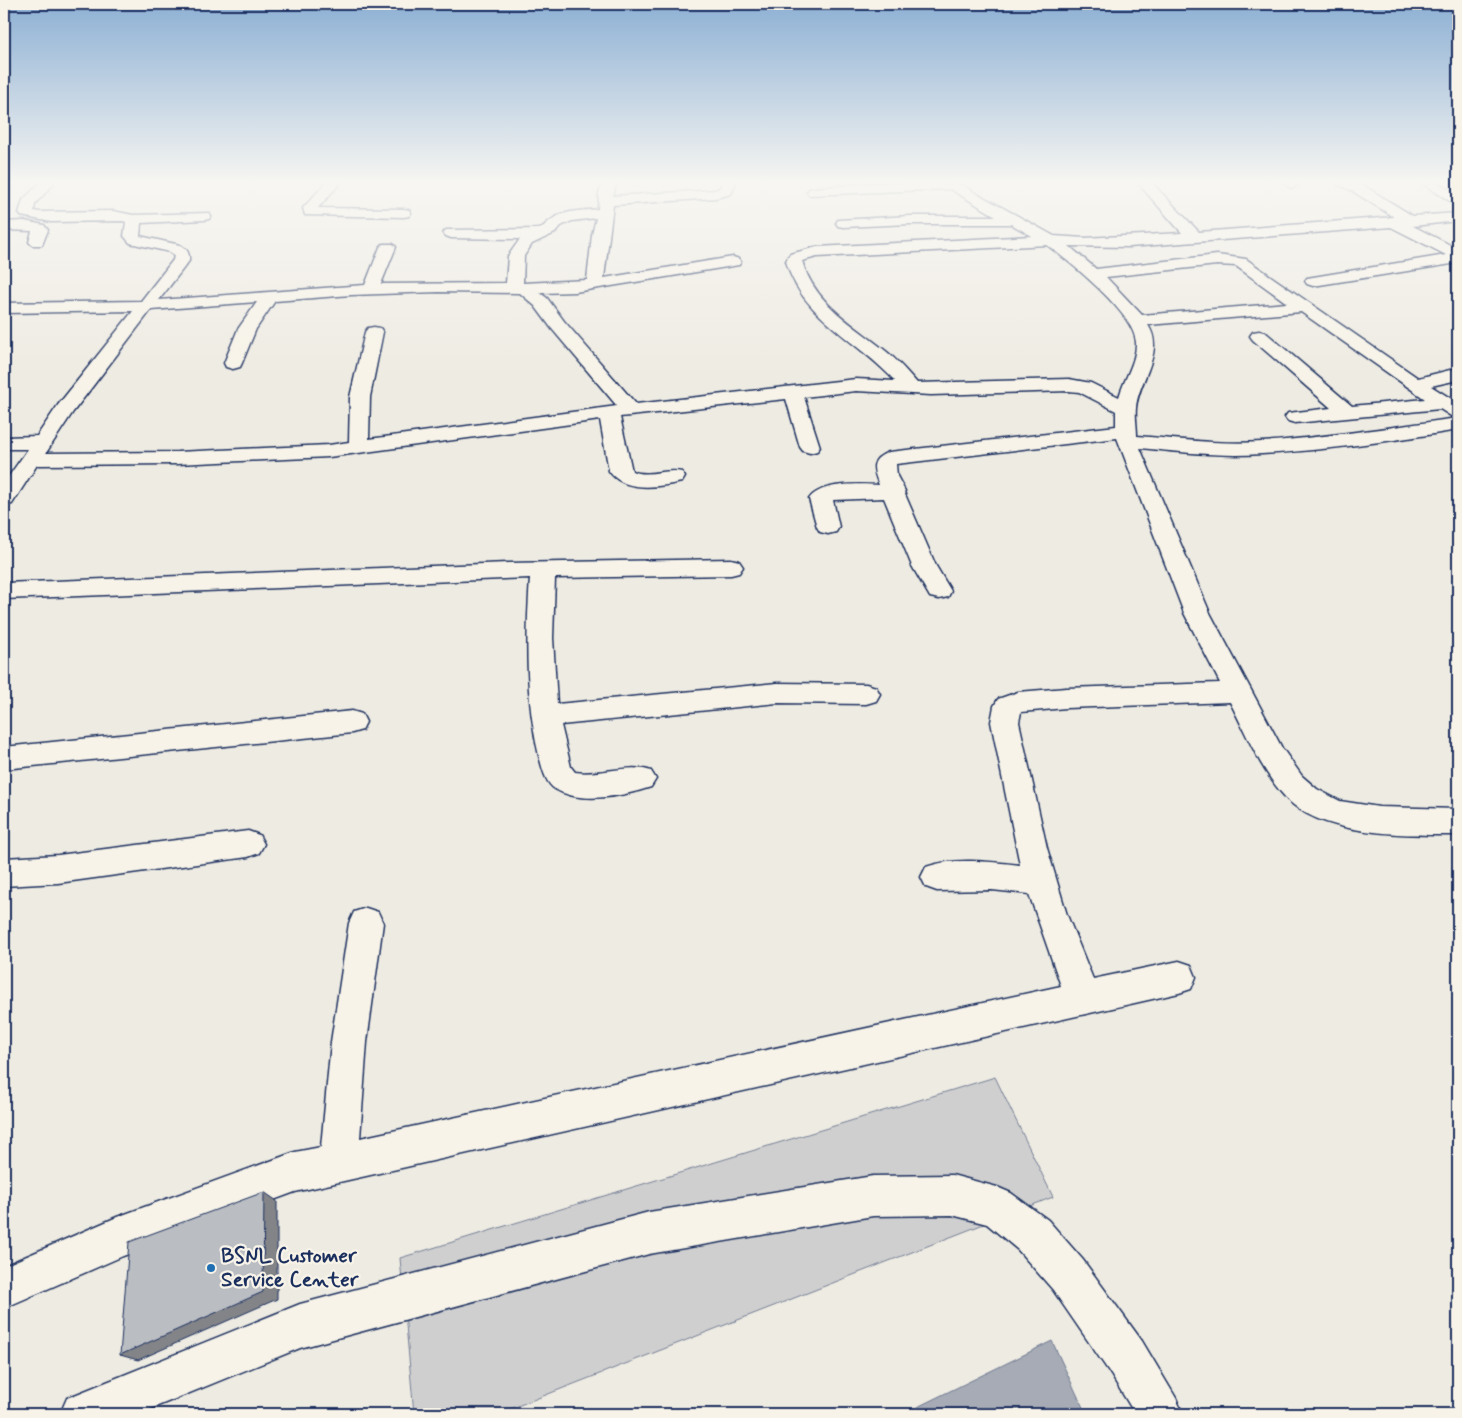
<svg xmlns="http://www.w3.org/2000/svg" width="1462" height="1418" font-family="Mynerve,sans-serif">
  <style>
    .green { fill: #cfcfcf; stroke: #757f96 }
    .water { fill: #a6abb5; stroke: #6e7992 }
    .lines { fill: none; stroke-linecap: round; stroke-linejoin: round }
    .minor-casing { stroke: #1b2f5e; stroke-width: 3 }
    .minor { fill: #f7f3e8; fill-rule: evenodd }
    .shaded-wall { fill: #828488; stroke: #1b2f5e }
    .building { fill: #babdc2; stroke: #1b2f5e }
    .poi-dot { fill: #1f6fb2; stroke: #f7f3e8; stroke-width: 2 }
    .labels { text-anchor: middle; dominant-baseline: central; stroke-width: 4.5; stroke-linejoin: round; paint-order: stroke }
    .near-poi-label { font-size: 21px; font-weight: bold; fill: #1b2f5e; stroke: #f7f3e8; text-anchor: start }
  </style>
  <rect width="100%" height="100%" fill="#eeebe2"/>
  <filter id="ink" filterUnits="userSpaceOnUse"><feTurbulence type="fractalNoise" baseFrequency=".02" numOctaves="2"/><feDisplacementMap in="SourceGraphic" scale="10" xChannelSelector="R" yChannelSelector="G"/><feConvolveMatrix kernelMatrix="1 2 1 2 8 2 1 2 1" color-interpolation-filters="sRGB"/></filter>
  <g filter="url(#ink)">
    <path class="green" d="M995,1077l58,120 -556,217h-83l-14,-156z"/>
    <path class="water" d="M1052,1341l34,73h-183z"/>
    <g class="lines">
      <g class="minor-casing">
        <path id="minor" d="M41,182h14l-20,22 -1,7 5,1 74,-1 20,4 76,-2 2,3 -2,3 -5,1 -63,3 -1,13 40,9c7,4 10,8 9,16l-30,39 206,-15 15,-38 3,-3h10l3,3 -15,37 125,-1 2,-27 12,-17 -69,-1 -5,-2 -3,-3 3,-3 93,-1c5,-2 7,-6 12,-9 13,-10 32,-9 47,-11l1,-16 4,-11h14l-4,14 102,-6 5,-2 2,-6h14l-5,12 -15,4 -103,7 -9,73 129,-21 6,2 2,3 -2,3 -164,27 -35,1 7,5 17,23 72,83 220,-25 39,2c-36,-40 -94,-64 -109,-120l4,-7 27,-7 215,-11 -21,-12h-101l-67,3 -5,-1 -2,-3 2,-3 72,-4h86l-46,-27 -141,6 -2,-3 2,-3 5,-1 59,-5 83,-1 98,54 30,2 98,-5 -45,-51h14l48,50 195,-15 -45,-28 -11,-4 -2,-3 23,1 54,33 45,-3v8l-45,5 45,23v14l-145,23 -6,-2 -2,-3 2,-3 139,-23 -55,-28 -262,20 -60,-1 27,23 121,-14 29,4 172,119 40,-10v12l-27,6 27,17v15l-7,-2 -11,-7 -145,14 -7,-2 -3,-4 3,-4 43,-5 -78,-68 -3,-4 3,-4 6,-1 6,1 87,74 73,-7 -124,-87 -153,13c18,27 -10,56 -12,83 -1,9 1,19 1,28 41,3 84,9 125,6 66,-5 131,-15 196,-24v12c-65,11 -131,20 -196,24 -41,3 -81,-2 -122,-6l70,165 72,135 20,28 15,13 23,12 39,6 79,2v26c-49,0 -136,2 -172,-37 -25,-27 -39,-63 -56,-96l-164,6 -45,4 -2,10 28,126 20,67 26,64 86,-18 12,4 5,12 -5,12 -12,4 -884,199 -172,64 -119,52v-42l113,-49 178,-65 26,-5 10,-105 18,-119 5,-11 12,-4 12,4 5,11 -16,119 -7,96 701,-152 -32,-92 -37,-4 -55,1 -11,-4 -5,-10 5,-10c27,-10 66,-5 94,-2l-29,-143 3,-16 4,-7 20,-7 48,-4 154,-5 -36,-70 -67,-175 -221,26 1,12 8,15 -1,1 32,74 15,25 -3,6 -9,2 -9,-2 -18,-31 -28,-68 -51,2 6,27 -3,5 -8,2 -8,-2 -3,-5 -8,-28c12,-17 51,-15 70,-14 -7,-17 -9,-26 10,-33l227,-26v-15l-37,-19 -10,-1 -138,4 -75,-4 -52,6 16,50 -3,4 -7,2 -7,-2 -3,-4 -14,-48 -166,18 12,54c16,7 34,-3 50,1l3,5 -3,5c-23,5 -58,11 -73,-11l-9,-51 -271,37 -152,7 -140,1 -25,39 -8,2v-23l24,-34h-24v-12l33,-1 21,-31 75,-94 -129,2v-10l137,-2 32,-41 1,-5 -4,-3 -40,-9 -6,-7 2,-14 -3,-1 -72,1 -30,-6 -2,-3 4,-13zM596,218l-4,17 -5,45 -64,3 1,-27 8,-12 23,-11 6,-7 11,-5zM1047,245c23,17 87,68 89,97 1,19 -12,37 -17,55l-28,-14 -22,-4 -152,4c-10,-11 -19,-22 -30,-31 -33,-27 -72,-47 -85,-91l15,-4zM1217,265l19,1 51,37 -145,12 -36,-38zM438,292l82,1 15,13 17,23 65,77 -248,33 1,-42 13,-65 -3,-4 -6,-1 -6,1 -3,4 -15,65 -1,45 -20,3 -152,7 -131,1 27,-41 78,-102 106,-8 -19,27 -14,34 2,4 7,2 7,-2 2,-4 14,-34 19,-28 76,-6z
          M327,182h14l-23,26 86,1 5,1 2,3 -2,3 -5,1 -99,-2 -2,-7z
          M1283,182h15l2,2 -7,4 -5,-1z
          M1420,182h16l22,12v10l-5,-1z
          M24,221l20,4 4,5 -6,15h-10l-3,-3 3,-11 -28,-1v-8z
          M731,559l8,2 4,6 -4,6 -8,2 -176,3 -2,60 4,66 220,-21 89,1 10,3 4,7 -4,7 -10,3 -89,-1 -216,22 10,42 4,5c25,4 53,-9 76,-1l5,8 -5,8c-27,9 -70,18 -96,2 -10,-6 -13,-23 -16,-33 -14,-59 -13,-118 -9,-178l-526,21v-16l504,-20z
          M352,711l10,3 4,8 -4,8 -10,3 -348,36v-22z
          M248,831l11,4 5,9 -5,9 -11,4 -190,26 -54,3v-28l54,-3z
          M952,1175l45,12 14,6 37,27 35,40 59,81 34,57 7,16h-48l-25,-41 -57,-83 -35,-40 -31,-26 -35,-9 -79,1 -224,38 -349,94 -162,66h-78l7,-16 233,-94 349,-92 224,-36z"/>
      </g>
      <use href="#minor" class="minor"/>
    </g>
    <path class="shaded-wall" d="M264,1192l13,9v98l-139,61 -18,-5z"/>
    <path class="building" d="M264,1192l-1,100 -143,63 9,-113z"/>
  </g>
  <linearGradient id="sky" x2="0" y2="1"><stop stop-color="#8db0d4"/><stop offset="0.48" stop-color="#f7f6f2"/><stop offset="1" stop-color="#f7f6f2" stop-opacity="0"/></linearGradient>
  <rect width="1462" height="380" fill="url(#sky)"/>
  <circle class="poi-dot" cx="211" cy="1268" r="5"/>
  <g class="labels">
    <g class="near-poi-label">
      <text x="221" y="1256">BSNL Customer<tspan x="221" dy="24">Service Center</tspan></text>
    </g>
  </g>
  <rect width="1462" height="1418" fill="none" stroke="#f7f3e8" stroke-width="20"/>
  <rect x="10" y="10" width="1442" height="1398" fill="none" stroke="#1b2f5e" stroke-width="2" filter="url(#ink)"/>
</svg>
